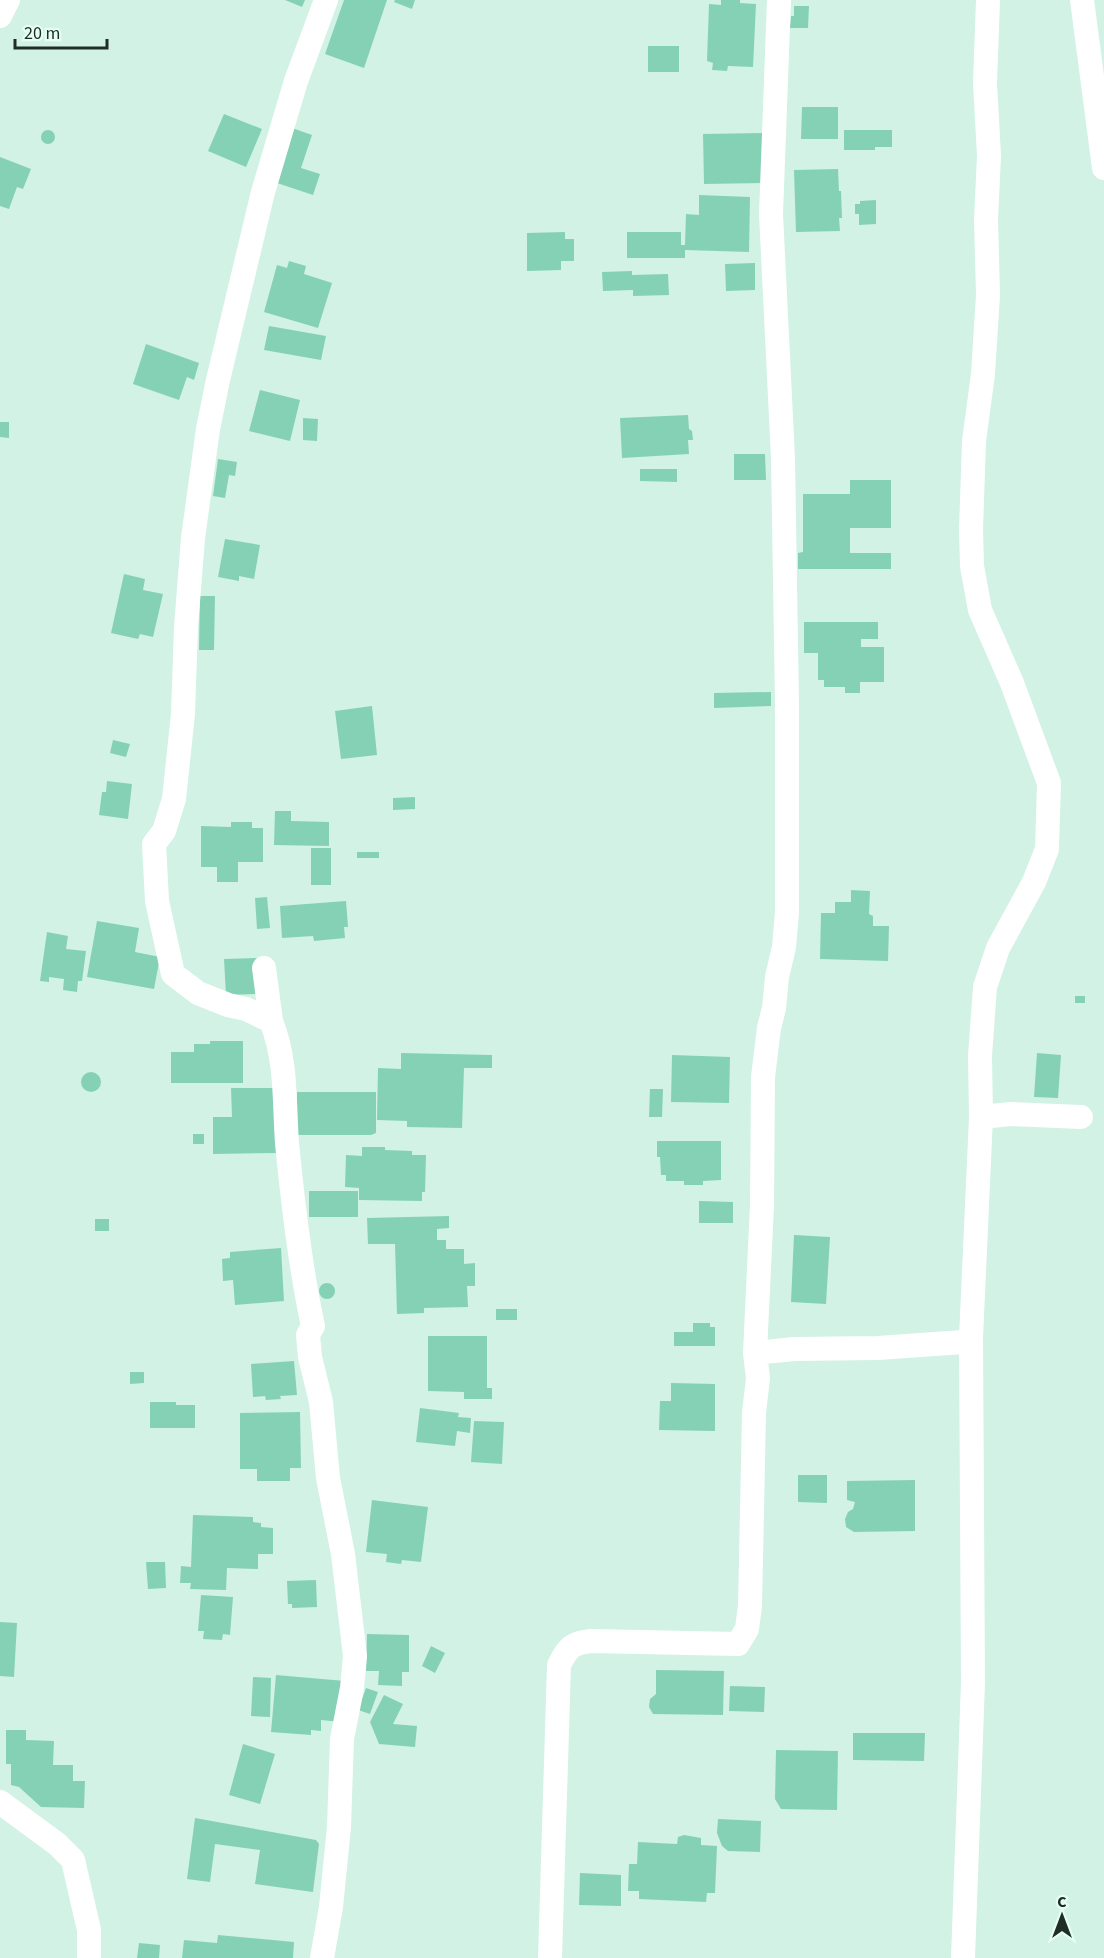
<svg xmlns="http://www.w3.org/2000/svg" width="1104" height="1958" font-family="'Source Sans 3',sans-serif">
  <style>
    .building { fill: #85d1b6 }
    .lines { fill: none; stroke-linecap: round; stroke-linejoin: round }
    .street { stroke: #fff; stroke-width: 24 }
  </style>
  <rect width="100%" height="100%" fill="#d2f2e5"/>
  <path class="building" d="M285,0h20l-3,7z
    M344,0h43l-23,68 -39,-14z
    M395,0h20l-3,9 -18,-7z
    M721,0h19v3l16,1 -3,63 -25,-1 -1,5 -15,-1 1,-7 -6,-2 2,-57 12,1z
    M794,6h15l-1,22h-18l1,-12h3z
    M648,46h31v26h-31z
    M802,107h36v32h-37z
    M224,114l38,15 -16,38 -38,-16z
    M292,128l20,7 -11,33 19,6 -7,21 -39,-13z
    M41 137a7 7 0 1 1 14 0a7 7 0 1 1-14 0Z
    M844,130h48v17h-17v3h-31z
    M762,133l1,50 -59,1 -1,-50z
    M0,157l31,12 -8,20 -6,-2 -8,22 -9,-3z
    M838,169l1,22h2l1,27h-3l1,13 -44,1 -2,-62z
    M699,195l51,2 -1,55 -64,-2v8h-58v-26h54v13h4l1,-31 13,1z
    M876,200v24l-17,1v-11h-4v-10h5v-3z
    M565,232v7h9v22h-13v9l-34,1v-38z
    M289,261l17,5 -2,8 28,9 -14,45 -54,-16 13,-47 10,3z
    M755,263v27l-29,1 -1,-27z
    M632,271v4l36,-1 1,21 -36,1v-6l-30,1 -1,-19z
    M269,326l57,10 -5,24 -57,-10z
    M146,344l53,19 -5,17 -7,-3 -8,23 -46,-16z
    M260,390l40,10 -10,41 -41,-10z
    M688,415l1,14 3,2 1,9h-5l1,14 -67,4 -2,-40z
    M303,418l15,1 -1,22 -14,-1z
    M0,422h9v16l-9,-1z
    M734,454h31l1,26h-32z
    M218,459l19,3 -2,14 -6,-1 -4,23 -12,-2z
    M640,469h37v13l-37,-1z
    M850,480h41v48h-41v25h41v16h-93v-16l5,-1v-58h47z
    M225,539l35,6 -6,34 -15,-3v5l-21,-4z
    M124,574l21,5 -2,11 20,4 -10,43 -13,-3 -2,5 -27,-6z
    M200,596h15l-1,54h-15z
    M804,622h74v17h-17v8h23v35h-24v11h-15v-6h-21v-7h-6v-27h-14z
    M771,692v14l-57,2v-15z
    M372,706l5,49 -36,4 -6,-48z
    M113,740l17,4 -4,13 -16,-4z
    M107,781l25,3 -4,35 -29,-4 3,-23h4z
    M415,797v12l-22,1v-12z
    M275,811h16v10l38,1v24l-55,-1z
    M231,822h21v6h11v34h-25v20h-21v-15h-16v-41l30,1z
    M311,848h20v37h-20z
    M357,852h22v6h-22z
    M851,890l19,1 -1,23 4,2v10h16l-1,35 -68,-2 1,-46h14v-11h16z
    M267,897l3,31 -13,1 -2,-31z
    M346,901l2,26h-4l1,11 -31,3 -1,-5 -31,2 -2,-32z
    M97,921l42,7 -4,24 25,5 -6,32 -67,-12z
    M47,932l21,4 -2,13 20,2 -4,30h-4l-1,11 -14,-2 1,-11 -15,-2v5l-9,-1z
    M258,958l1,36 -33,1 -2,-36z
    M1075,996h10v7h-10z
    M210,1041h33v42h-72v-31h23v-8h16z
    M401,1053l91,2v13h-28l-2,60 -55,-1v-6l-30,-1 1,-52 23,1z
    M1037,1053l24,2 -3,43 -24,-1z
    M672,1055l58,2 -1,46 -58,-1z
    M81 1082a10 10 0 1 1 20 0a10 10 0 1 1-20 0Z
    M231,1088h45v65l-63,1v-37h19z
    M650,1089h13l-1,28h-13z
    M297,1092h79v41l-5,2h-74z
    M193,1134h11v10h-11z
    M657,1141h64v39l-18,1v4h-19v-4h-18v-6h-5l-1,-18h-3z
    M362,1147h23v3l27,1v4h14l-1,37h-3v9l-63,-1v-12l-14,-1 1,-32 16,1z
    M309,1191h49v26h-49z
    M699,1201l34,1v21h-34z
    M449,1216v12l-12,1v11h9v9h18v15l11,-1v23h-8l1,21 -44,1v5l-27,1 -2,-70h-27l-1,-26z
    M95,1219h14v12h-14z
    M794,1235l36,2 -4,67 -35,-2z
    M281,1248l3,53 -49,4 -2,-25 -10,1 -1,-22 8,-1v-6z
    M319 1291a8 8 0 1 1 16 0a8 8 0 1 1-16 0Z
    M496,1309h21v11h-21z
    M693,1323h17v4h5v19h-41v-14h19z
    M428,1336h59v52h5v11h-28v-7l-36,-1z
    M294,1361l3,34 -17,1 1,3 -15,1 -1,-4 -12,1 -2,-33z
    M130,1372h14v11l-14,1z
    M671,1383l44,1v47l-56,-1 1,-29h11z
    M150,1402h26v3h19v23h-45z
    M420,1408l39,5 -1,4 13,1 -1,15 -13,-2 -2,15 -39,-4z
    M300,1412l1,56h-11v13h-33v-12h-17v-56z
    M474,1421l30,1 -2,42 -31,-2z
    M798,1475h29v28l-29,-1z
    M915,1480v51l-61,1 -8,-5 -1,-8 3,-7 5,-3 2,-7 -8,-2v-19z
    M372,1500l56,7 -7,55 -19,-2 -1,4 -15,-2 1,-8 -21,-2z
    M193,1515l60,2v5l8,1v4l12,1v26h-15v15l-31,-1 -1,22 -36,-1 1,-6h-11l1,-17 10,1z
    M146,1562h19l1,26 -18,1z
    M316,1580l1,27 -25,1v-4h-4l-1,-23z
    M201,1595l32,2 -3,38 -7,-1 -1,6 -19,-1 1,-8h-6z
    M0,1622l17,1 -3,54 -14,-1z
    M367,1634l42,1v37h-7v14l-24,-1 1,-14h-13z
    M431,1646l14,7 -10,20 -13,-7z
    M656,1670l68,1 -1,44 -70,-1 -4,-7 1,-8 6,-5z
    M276,1675l69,6 -4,41 -20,-2v11l-10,-1v5l-40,-3z
    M253,1677l18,1 -1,39 -19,-1z
    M730,1686l35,1 -1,25 -35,-1z
    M366,1688l12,4 -8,22 -12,-4z
    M384,1695l19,9 -10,20 24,2 -2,21 -36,-3 -9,-22z
    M6,1730h20v10l28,1 -1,24h20v16h12l-1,27 -43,-1 -22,-20 -8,-2v-21h-5z
    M853,1733h72l-1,28 -71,-1z
    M243,1744l32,10 -15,50 -31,-9z
    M776,1750l62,1 -1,59 -56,-1 -6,-10z
    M195,1818l121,22 3,4 -6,48 -58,-8 5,-34 -45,-6 -5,38 -23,-3z
    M718,1819l43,2 -1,31 -32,-1 -6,-5 -5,-13z
    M684,1835l17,3v7l16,1 -2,47h-8l-1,9 -67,-3v-8h-11l1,-27h8l1,-22 39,2 1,-7z
    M580,1873l41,2v31l-42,-1z
    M218,1935l76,7 -1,16h-111l2,-18 33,3z
    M139,1943l21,2 -1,13h-22z"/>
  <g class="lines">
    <path class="street" d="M1082,0l22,168
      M0,16l8,-16
      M264,968l7,53
      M981,1117l30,-3 70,3
      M755,1353l7,-148 1,-128 6,-49 5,-20 3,-31 7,-30 3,-35v-209l-4,-245 -12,-244 8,-214
      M0,1802l57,42 16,16 16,70v28
      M322,1958l9,-51 8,-80 3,-88 10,-51 3,-32 -12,-102 -15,-76 -7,-76 -11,-45 -2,-22 5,-9c-13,-60 -20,-121 -26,-183 -3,-41 0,-83 -16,-122l-25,-12 -18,-4 -30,-12 -25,-19 -16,-73 -3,-57 10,-13 10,-32 9,-85 3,-87 7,-89 15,-109 10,-49 45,-188 33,-111 30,-81
      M550,1958l9,-293c9,-18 13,-22 32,-24l147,3 9,-15 3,-23 4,-193 4,-35 -3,-25 39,-4 84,-1 85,-6 8,-4 10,-221 -1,-61 5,-69 13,-39 36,-66 13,-33 2,-66 -37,-100 -32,-73 -8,-44 -1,-36 3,-89 9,-67 5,-79 -2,-75 3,-64 -4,-73 3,-83
      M963,1958l10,-276 -2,-344"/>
  </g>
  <g transform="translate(1062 1916)" stroke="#e4fef3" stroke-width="4.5" paint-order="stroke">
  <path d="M0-4.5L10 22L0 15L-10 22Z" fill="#202c28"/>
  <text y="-9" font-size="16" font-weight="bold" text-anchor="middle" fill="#202c28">С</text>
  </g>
  <path d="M15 39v9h92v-9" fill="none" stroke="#202c28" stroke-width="3"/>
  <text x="24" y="39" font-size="18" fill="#202c28" stroke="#e4fef3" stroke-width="4.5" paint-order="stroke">20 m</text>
</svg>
